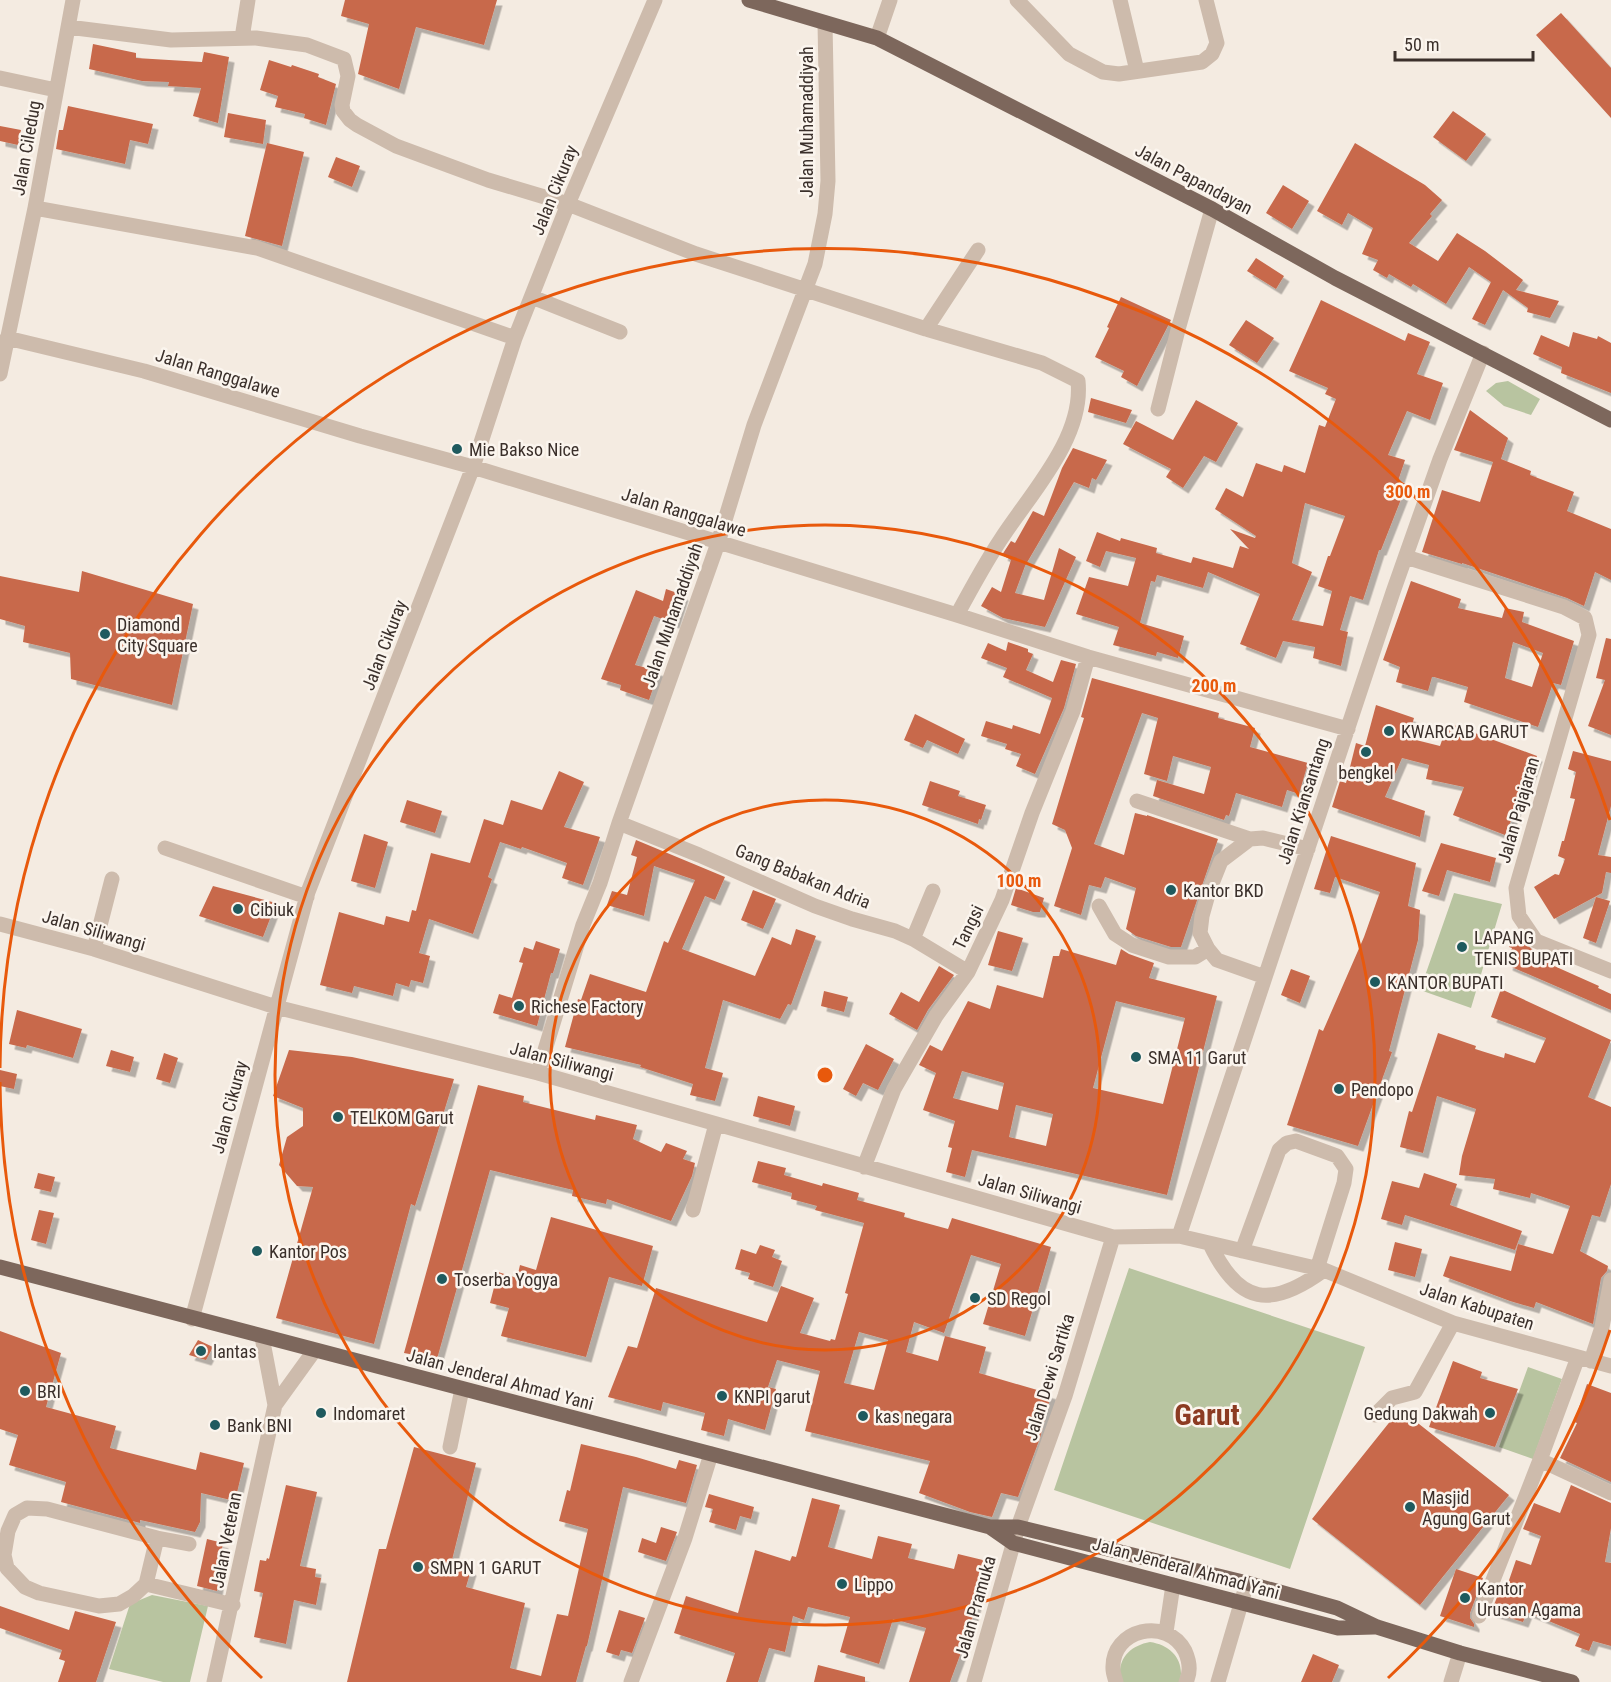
<svg xmlns="http://www.w3.org/2000/svg" width="1611" height="1682" font-family="'Roboto Condensed',sans-serif">
  <style>
    .green { fill: #b8c4a0 }
    .building { fill: #c8694b; fill-rule: evenodd; filter: url(#shadow) }
    .lines { fill: none; stroke-linecap: round; stroke-linejoin: round }
    .minor { stroke: #cdbbac; stroke-width: 15 }
    .major { stroke: #7d675c; stroke-width: 15 }
    .ring { fill: none; stroke: #e8590c; stroke-width: 3 }
    .poi-dot { fill: #1f5a5e; stroke: #fbf5ee; stroke-width: 2 }
    .labels { text-anchor: middle; dominant-baseline: central; stroke-width: 5; stroke-linejoin: round; paint-order: stroke }
    .street-label { font-size: 18px; fill: #3b302b; stroke: #fbf5ee }
    .poi-label { font-size: 18px; fill: #3b302b; stroke: #fbf5ee; text-anchor: start }
    .town-label { font-size: 30px; font-weight: bold; fill: #8c3b22; stroke: #fbf5ee }
    .centre { fill: #e8590c; stroke: #fbf5ee; stroke-width: 3 }
    .ring-label { font-size: 18px; text-anchor: middle; font-weight: bold; fill: #e8590c; stroke: #fbf5ee; stroke-width: 5; stroke-linejoin: round; paint-order: stroke }
  </style>
  <defs>
    <filter id="shadow"><feDropShadow dx="5.5" dy="5.5" stdDeviation="0" flood-color="#0004"/></filter>
  </defs>
  <rect width="100%" height="100%" fill="#f4ebe1"/>
  <path class="green" d="M1508,381l32,18 -9,16 -27,-9 -18,-15 10,-8z
    M1454,893l48,11 -31,104 -51,-18z
    M1129,1268l236,79 -75,222 -236,-79z
    M1528,1367l34,12 -29,80 -34,-12z
    M152,1595l56,11 -18,76h-27l-54,-13 21,-65z
    M1150,1642c21,3 35,18 30,40h-59c-5,-22 8,-36 29,-40z"/>
  <path class="building" d="M345,0h152l-13,45 -68,-18 -17,62 -41,-15 11,-50 -28,-8z
    M1561,13l50,55v50l-75,-83z
    M93,44l43,9v5l66,4 2,-10 25,5 -11,66 -25,-7 8,-28 -33,-2 1,-4 -27,-1 -53,-12z
    M269,60l22,7 1,-2 27,9 -1,3 18,7 -10,41 -22,-7 1,-4 -30,-7 3,-11 -18,-6z
    M68,106l85,18 -5,20 -18,-4 -5,24 -69,-15 3,-19h4z
    M1453,111l33,23 -20,27 -33,-24z
    M228,113l38,7 -3,24 -39,-7z
    M0,126l21,4 -3,15 -18,-4z
    M267,143l37,9 -22,94 -37,-10z
    M1355,143l70,42 17,15 -12,14 2,2 -23,27 29,18 19,-28 28,18 38,29 -7,10 43,11 -9,17 -23,-6 1,-4 -25,-18 -18,35 -13,-6 19,-37 -22,-15 -23,37 -33,-20 -2,3 -22,-13 -2,4 -14,-8 5,-10 -16,-6 11,-26 -25,-15 -6,12 -25,-14z
    M336,157l24,9 -8,21 -24,-10z
    M1283,185l26,16 -17,28 -26,-16z
    M1256,258l28,18 -8,13 -29,-18z
    M1121,297l50,23 -34,66 -16,-9 3,-6 -29,-14 14,-29 -2,-1z
    M1321,300l84,41 3,-8 22,9 -13,32 26,9 -13,37 -23,-9 -19,44 17,5 -7,21 9,3 -26,66h-2l-16,50 -13,-4 -10,34 8,2 -7,34 -28,-8 2,-11 -32,-6 -7,17 -36,-14 20,-50 -52,-22 -5,16 -46,-13 -2,7 -4,-1 -11,42 44,13 -6,22 -21,-6 -1,4 -43,-11 6,-18 -43,-13 13,-37 39,9 8,-28 -30,-7 -6,16 -14,-6 11,-29 23,9 1,-3 36,10 -1,5 35,10 2,-6 40,11 7,-22 9,3 -19,-20 25,9 1,-2 -41,-27 11,-21 17,9 13,-34 26,9 2,-7 21,8 14,-48 6,2 11,-28 -11,-5 3,-6 -39,-17zM1305,503l40,13 -15,40h-2l-10,30 14,5 -9,35 -31,-6 20,-48 -20,-9z
    M1246,320l28,18 -17,25 -28,-18z
    M1573,332l24,7 1,-3 13,7v50l-50,-20 1,-6 -29,-13 8,-19 28,12z
    M1091,398l41,12 -6,13 -38,-11z
    M1196,400l42,23 -22,39 -12,-6 -21,32 -17,-11 5,-8 -48,-25 13,-23 37,19z
    M1470,410l38,28 -7,21 30,12 -1,4 44,17 -7,19 44,18v51l-16,-8 -11,34 -17,-8 -105,-35v1l-40,-12 20,-62 38,12 13,-40 -39,-12z
    M1073,448l34,12 -11,20 -4,-2 -3,10 -15,-6 -49,84 -10,27 29,7 15,-52 17,9 -31,70 -42,-9 -22,-12 11,-19 9,5 10,-32 -9,-5 9,-14 4,2 18,-32 11,5 18,-48z
    M82,571l111,33 -21,101 -101,-26 -1,-26 -47,-11 2,-16 -25,-7v-43l79,16z
    M1411,581l50,18 -3,9 44,10 3,-10 19,4 -2,10 52,19 -13,44 -8,-2 -15,44 -74,-25 4,-15 -34,-10h-2l-4,14 -32,-9 4,-15 -17,-7zM1513,642l30,11 -11,34 -27,-9z
    M666,589l17,6 -9,28 -20,-7 -19,49 24,6 -10,29 -29,-10 1,-5 -20,-6 35,-89 27,11z
    M1606,638l5,1v96l-23,-9 17,-46 -9,-2z
    M1008,642l20,7v3l5,2 -7,16 27,12 8,-22 15,4 -12,44 -29,66 -19,-8 5,-12 -16,-5 2,-5 -26,-8 5,-15 26,8 1,-4 27,9 12,-36 -49,-21 4,-9 -26,-10 7,-15 18,8z
    M1092,678l127,35 -1,5 37,10 -5,19 58,16 -9,31 -12,-4 -5,17 -46,-14 -7,23 -3,-1 -2,5 -71,-24 4,-16 47,14 7,-27 -38,-11 -6,25 -23,-7 14,-56 -16,-5 -48,131 30,11 11,-42 12,3v-1l71,24 -37,108h-10l-35,-11 -10,-7 10,-41 -31,-11 -4,11 -12,-3 -8,30 -27,-9 18,-58 -7,-18 -13,-6 32,-106 -3,-1z
    M1376,705l38,13 -6,20 32,8 8,-23 89,33 -10,28 -3,-1 -4,16 -15,36 -52,-20 11,-28 -38,-8 3,-14 -27,-7 -17,39 40,14 -5,26 -88,-30 8,-26 6,2 10,-40 9,3z
    M915,714l50,25 -7,15 -31,-14 -4,8 -19,-8z
    M1573,751l38,10v45l-13,49 13,2v16l-5,-1 -4,21 -48,26 -20,-32 21,-13 4,1 6,-16 -7,-3 4,-15h2l11,-42 -5,-1 6,-26 -8,-3z
    M559,771l25,11 -20,45 36,10 -17,48 -21,-7 5,-15 -45,-16 -1,2 -21,-7 -12,35 4,2 -19,55 -44,-15 -10,34 11,3 -7,27 -12,-3 -2,7 -13,-4 -3,13 -39,-10 -2,7 -32,-8 19,-73 45,13 2,-9 23,6 3,-12 4,1 15,-58 39,10 14,-44 19,6 8,-25 31,10z
    M930,781l30,10 -2,5 28,9 -5,15 -2,-1 -1,5 -56,-19z
    M407,800l35,11 -7,22 -35,-11z
    M364,834l24,8 -13,46 -24,-7z
    M1331,836l85,27 -8,43 12,4 -2,30 -29,111 3,1 -34,94 -71,-21 32,-96 4,2 41,-94 16,-45 -45,-15 -5,16 -16,-4z
    M636,840l89,37 -10,23 -10,-4 -23,53 73,27 17,-39 19,8 5,-16 20,7 -25,69 -3,-1 -8,15 -57,-19 -18,68 18,5 -8,28 -25,-6 3,-11 -53,-17 1,-2 -76,-18 13,-48 3,1 9,-26 56,18 18,-51 4,2 27,-63 -41,-14 -10,50 -37,-11 5,-14 15,4 10,-38 -6,-2z
    M1441,843l55,15 -6,24 -43,-12 -8,26 -17,-5z
    M213,886l63,17 -13,34 -64,-21z
    M1016,888l28,10 -4,14h-7l-22,-7z
    M753,890l23,9 -13,30 -22,-9z
    M1596,897l14,4 -14,42 -13,-5z
    M998,931l25,7 -11,33 -24,-6z
    M1514,933l7,3 7,10 6,5v6l65,29 -1,2 13,6v16l-104,-45 5,-17 -3,-1z
    M536,941l24,8 -7,24h-2l-14,53 -44,-13 6,-19 13,4 11,-35 -4,-1 5,-15 9,3z
    M1061,949l55,16 5,-16 8,5 25,9 -5,15 68,18 -50,199 -195,-45 -7,27 -19,-5 6,-24 -4,-1 7,-26 -32,-11 13,-37 -17,-8 11,-20 12,6 26,-50 22,8 7,-24 46,13 10,-42h6zM1116,1001l69,17 -22,86 -70,-16zM962,1071l42,12 -6,27 -45,-12zM1016,1105l37,9 -7,32 -37,-9z
    M939,966l15,9 -26,35 -11,20 -28,-16 12,-22 18,10z
    M1291,969l19,7 -10,27 -19,-8z
    M1501,989l110,51 -23,57 23,10v77l-11,33 -8,-2 -12,36 28,15 -1,5 -6,7 -8,46 -57,-22 -2,6 -24,-7 -67,-25 7,-20 61,15 7,-27 35,10 17,-48 -39,-13 -1,5 -37,-9 2,-10 -36,-4 3,-19 14,-47 -39,-13 -14,57 -23,-6 9,-36 3,1 26,-79 38,13 -1,3 29,9 1,-5 30,10 11,-25 -55,-21z
    M824,991l24,6 -4,15 -23,-6z
    M17,1010l65,19 -9,29 -46,-13 -1,3 -17,-4z
    M866,1044l28,15 -16,31 -15,-7 -7,13 -13,-7z
    M111,1050l23,7 -4,15 -24,-6z
    M289,1050l63,7 102,22 -39,127 -4,-2 -37,140 -98,-26 37,-131 -16,-1 -18,-21 8,-28 16,-11v-18l-30,-12z
    M164,1053l14,5 -8,25 -14,-4z
    M0,1070l17,4 -3,15 -14,-3z
    M478,1085l46,11 -1,6 72,18 1,-5 41,10 -4,14 28,13 5,-9 21,8 -4,8 12,4 -3,13 -21,45 -64,-22 -1,5 -34,-8 1,-6 -83,-20 -53,189 -33,-6z
    M758,1096l37,10 -5,20 -37,-10z
    M758,1161l28,7 -2,7 38,11 1,-3 36,10 -2,7 48,13 -1,4 44,12 4,-11 99,29 -26,89 -42,-12 18,-60 -30,-9 -27,78 -30,-11 -8,30 32,9 7,-25 41,11 -7,26 72,21 -11,44 -22,59 -17,-4 -9,24 -22,-5 -51,-19 11,-32 -125,-30 15,-60 -43,-11 -9,27 8,2 -11,41 -37,-11 -4,17 -23,-6 4,-17 -42,-11 -2,9 -53,-14 20,-51 9,2 19,-60 111,34 14,-36 33,12 -14,35 30,8 1,-2 4,1 13,-46 -3,-1 19,-70 -49,-13 2,-4 -26,-7 1,-6 -40,-11zM859,1332l29,8 -14,50 -30,-7z
    M38,1173l17,4 -4,15 -17,-4z
    M1424,1173l33,11 -7,21 72,26 -7,19 -110,-35 -3,10 -21,-6 11,-38 27,7z
    M39,1210l15,3 -8,31 -15,-4z
    M551,1217l102,29 -11,40 -33,-9 -23,80 -85,-21 8,-28 -19,-5 8,-31 19,6 3,-13 16,5z
    M1395,1242l27,7 -7,28 -27,-7z
    M760,1245l15,5 -3,7 10,4 -9,26 -25,-8 2,-6 -15,-4 6,-20 15,5z
    M0,1331l61,22 -15,54 70,19 -6,22 86,22 4,-18 44,11 -9,38 -34,-8 -1,29 -5,10 -55,-12v3l-79,-21 5,-20 -57,-17 9,-30 -18,-6z
    M198,1340l15,7 -7,13 -17,-5z
    M1453,1361l29,11 -2,6 38,11 -23,58 -66,-20z
    M1587,1384l24,9v89l-51,-24 17,-35 -3,-1z
    M1400,1409l109,86 -89,110 -108,-86z
    M581,1444l55,13 40,12 3,-9 18,5 -11,38 -63,-16 -36,159h-1l-10,36h-229l32,-133h7l28,-102 62,16 -25,101 20,6 -5,17 59,16 -15,65 31,8 16,-62 11,2 20,-87 -29,-8 8,-31 3,1z
    M286,1485l31,7 -17,74 16,3 -1,8 6,1 -5,27 -22,-5 -8,44 -32,-7 9,-44 -9,-2 6,-31 6,1 1,-3 2,1z
    M1571,1485l40,18v25l-6,34 6,1v83l-18,-5 -4,10 -14,-5 5,-12 -53,-22 -4,10 -32,-10 11,-27 5,1 9,-26 15,5 10,-29 -18,-7 11,-26 26,10z
    M709,1494l45,13 -3,12 -11,-3 -4,14 -27,-8 4,-13 -8,-2z
    M812,1498l28,7 -12,42 44,12 6,-23 34,8 -4,14 46,11 4,-15 29,7 -18,70 -19,51h-41l17,-54 -33,-9 -14,45 -39,-12 10,-35 -42,-10 -4,13 -11,-4 -8,36 -16,-4 -11,34h-32l9,-29 -61,-20 12,-37 52,17 17,-63 35,11 2,-5 4,1z
    M661,1527l16,5 -11,29 -28,-9 4,-14 14,5z
    M207,1539l16,4 -3,16 2,1 -5,31 -20,-5z
    M1456,1569l27,9 -13,35v5l4,6v3l-34,-11z
    M0,1606l69,24 6,-19 41,11 -20,60h-38l7,-21 -6,-2 3,-9 -62,-22z
    M619,1610l26,8 -13,35 -11,-3 -2,6 -13,-4z
    M1313,1654l26,11 -7,17h-31z
    M818,1665l47,12v5h-51z"/>
  <g class="lines">
    <path class="minor" d="M1017,0l52,54 34,18 16,2 83,-12 10,-8 5,-11 -11,-43
      M1120,0l17,71
      M68,27l103,13 85,-2 51,7 37,14 4,17 -6,29 1,6 7,9 7,5 39,21 92,34 80,24 128,50 230,75 116,34 36,18c6,57 -48,113 -77,158 -16,24 -30,50 -44,76
      M242,38l6,-38
      M877,38l13,-38
      M0,78l56,12
      M35,208l222,40 258,90
      M532,297l88,35
      M926,329l52,-79
      M7,338l137,33 216,65 113,31 484,148 131,42 260,72
      M0,374l35,-166 38,-208
      M1158,409l21,-83 33,-117
      M1406,557l158,50 21,11 4,17 -73,253 3,28 17,25 75,30
      M1137,801l113,38
      M619,823l80,32 116,51 37,13 43,12 20,9 53,32
      M165,848l142,49
      M1099,906l16,28 17,11 37,12h26l13,-8
      M0,924l94,25 182,58 262,66 575,164 66,-1 145,34 129,53 158,43
      M913,939l20,-48
      M94,949l18,-70
      M1265,977l-48,-17 -9,-11 -8,-16 2,-17 7,-25 12,-30 29,-22 13,-1 45,11
      M538,1073l45,-148 17,-42 19,-60 99,-280 36,-118 61,-161 10,-50 3,-33 -3,-158
      M864,1167l30,-78 42,-73 32,-44 34,-72 30,-87 41,-102 15,-54
      M693,1210l23,-86
      M1179,1236l214,-644 47,-133 43,-106
      M1210,1244c29,61 61,65 114,26
      M1242,1251l37,-101 8,-7 9,-2 41,15 9,13 -2,14 -27,86
      M192,1319l116,-427 165,-425 42,-129 53,-134 87,-204
      M262,1337l13,68
      M1591,1361l11,-34 9,-47
      M1375,1415l17,-17 23,-6 38,-69
      M450,1447l12,-58
      M1540,1460l71,33
      M189,1544l-32,-6 -110,-29 -20,-1 -12,7 -7,16 -4,24 3,13 18,19 14,6 60,13 20,-2 14,-8 13,-12 87,21
      M146,1584l11,-46
      M1479,1616l61,-156 38,-103
      M1166,1632l7,-47
      M214,1682l61,-277 39,-54
      M631,1682l54,-144 26,-84
      M974,1682l44,-155 47,-131 48,-159
      M1116,1682c-1,-4 -3,-9 -3,-13 -2,-40 54,-53 72,-18 4,9 6,21 1,31
      M1218,1682l29,-99
      M1451,1682l9,-29"/>
    <path class="major" d="M749,0l128,38 335,171 123,69 276,142
      M0,1267l990,260h28l229,56 90,25 40,19 83,26 112,29
      M990,1527l23,16 160,42 165,43 36,-1"/>
  </g>
  <g class="ring">
    <circle cx="825" cy="1075" r="275"/>
    <circle cx="825" cy="1075" r="550"/>
    <path d="M1610 1330A825 825 0 0 1 1388 1678M262 1678A825 825 0 0 1 0 1082M0 1068A825 825 0 0 1 1610 820"/>
  </g>
  <g class="poi-dot">
    <circle cx="457" cy="449" r="6"/>
    <circle cx="105" cy="634" r="6"/>
    <circle cx="1389" cy="731" r="6"/>
    <circle cx="1366" cy="752" r="6"/>
    <circle cx="1171" cy="890" r="6"/>
    <circle cx="238" cy="909" r="6"/>
    <circle cx="1462" cy="947" r="6"/>
    <circle cx="1375" cy="982" r="6"/>
    <circle cx="519" cy="1006" r="6"/>
    <circle cx="1136" cy="1057" r="6"/>
    <circle cx="1339" cy="1089" r="6"/>
    <circle cx="338" cy="1117" r="6"/>
    <circle cx="257" cy="1251" r="6"/>
    <circle cx="442" cy="1279" r="6"/>
    <circle cx="975" cy="1298" r="6"/>
    <circle cx="201" cy="1351" r="6"/>
    <circle cx="25" cy="1391" r="6"/>
    <circle cx="722" cy="1396" r="6"/>
    <circle cx="321" cy="1413" r="6"/>
    <circle cx="1490" cy="1413" r="6"/>
    <circle cx="863" cy="1416" r="6"/>
    <circle cx="215" cy="1425" r="6"/>
    <circle cx="1410" cy="1507" r="6"/>
    <circle cx="418" cy="1567" r="6"/>
    <circle cx="842" cy="1584" r="6"/>
    <circle cx="1465" cy="1598" r="6"/>
  </g>
  <g class="labels">
    <g class="street-label">
      <text transform="translate(806 122) rotate(-90)">Jalan Muhamaddiyah</text>
      <text transform="translate(26 148) rotate(-80)">Jalan Ciledug</text>
      <text transform="translate(1194 179) rotate(28)">Jalan Papandayan</text>
      <text transform="translate(554 190) rotate(-68)">Jalan Cikuray</text>
      <text transform="translate(218 373) rotate(17)">Jalan Ranggalawe</text>
      <text transform="translate(684 512) rotate(17)">Jalan Ranggalawe</text>
      <text transform="translate(672 615) rotate(-71)">Jalan Muhamaddiyah</text>
      <text transform="translate(384 645) rotate(-69)">Jalan Cikuray</text>
      <text transform="translate(1303 801) rotate(-72)">Jalan Kiansantang</text>
      <text transform="translate(1518 810) rotate(-74)">Jalan Pajajaran</text>
      <text transform="translate(803 876) rotate(22)">Gang Babakan Adria</text>
      <text transform="translate(968 927) rotate(-64)">Tangsi</text>
      <text transform="translate(94 930) rotate(16)">Jalan Siliwangi</text>
      <text transform="translate(562 1061) rotate(15)">Jalan Siliwangi</text>
      <text transform="translate(229 1107) rotate(-75)">Jalan Cikuray</text>
      <text transform="translate(1030 1193) rotate(16)">Jalan Siliwangi</text>
      <text transform="translate(1477 1306) rotate(18)">Jalan Kabupaten</text>
      <text transform="translate(1049 1377) rotate(-73)">Jalan Dewi Sartika</text>
      <text transform="translate(500 1379) rotate(15)">Jalan Jenderal Ahmad Yani</text>
      <text transform="translate(226 1540) rotate(-79)">Jalan Veteran</text>
      <text transform="translate(1186 1568) rotate(15)">Jalan Jenderal Ahmad Yani</text>
      <text transform="translate(975 1607) rotate(-74)">Jalan Pramuka</text>
    </g>
    <g class="poi-label">
      <text x="469" y="449">Mie Bakso Nice</text>
      <text x="117" y="624">Diamond<tspan x="117" dy="21">City Square</tspan></text>
      <text x="1401" y="731">KWARCAB GARUT</text>
      <text x="1366" y="772" text-anchor="middle">bengkel</text>
      <text x="1183" y="890">Kantor BKD</text>
      <text x="250" y="909">Cibiuk</text>
      <text x="1474" y="937">LAPANG<tspan x="1474" dy="21">TENIS BUPATI</tspan></text>
      <text x="1387" y="982">KANTOR BUPATI</text>
      <text x="531" y="1006">Richese Factory</text>
      <text x="1148" y="1057">SMA 11 Garut</text>
      <text x="1351" y="1089">Pendopo</text>
      <text x="350" y="1117">TELKOM Garut</text>
      <text x="269" y="1251">Kantor Pos</text>
      <text x="454" y="1279">Toserba Yogya</text>
      <text x="987" y="1298">SD Regol</text>
      <text x="213" y="1351">lantas</text>
      <text x="37" y="1391">BRI</text>
      <text x="734" y="1396">KNPI garut</text>
      <text x="333" y="1413">Indomaret</text>
      <text x="1478" y="1413" text-anchor="end">Gedung Dakwah</text>
      <text x="875" y="1416">kas negara</text>
      <text x="227" y="1425">Bank BNI</text>
      <text x="1422" y="1497">Masjid<tspan x="1422" dy="21">Agung Garut</tspan></text>
      <text x="430" y="1567">SMPN 1 GARUT</text>
      <text x="854" y="1584">Lippo</text>
      <text x="1477" y="1588">Kantor<tspan x="1477" dy="21">Urusan Agama</tspan></text>
    </g>
    <g class="town-label">
      <text x="1207" y="1414">Garut</text>
    </g>
  </g>
  <circle cx="825" cy="1075" r="9" class="centre"/>
  <g class="ring-label">
    <text x="1408" y="498">300 m</text>
    <text x="1214" y="692">200 m</text>
    <text x="1019" y="887">100 m</text>
  </g>
  <path d="M1395 51v9h138v-9" fill="none" stroke="#3b302b" stroke-width="3"/>
  <text x="1404" y="51" font-size="18" fill="#3b302b" stroke="#fbf5ee" stroke-width="4.5" paint-order="stroke">50 m</text>
</svg>
